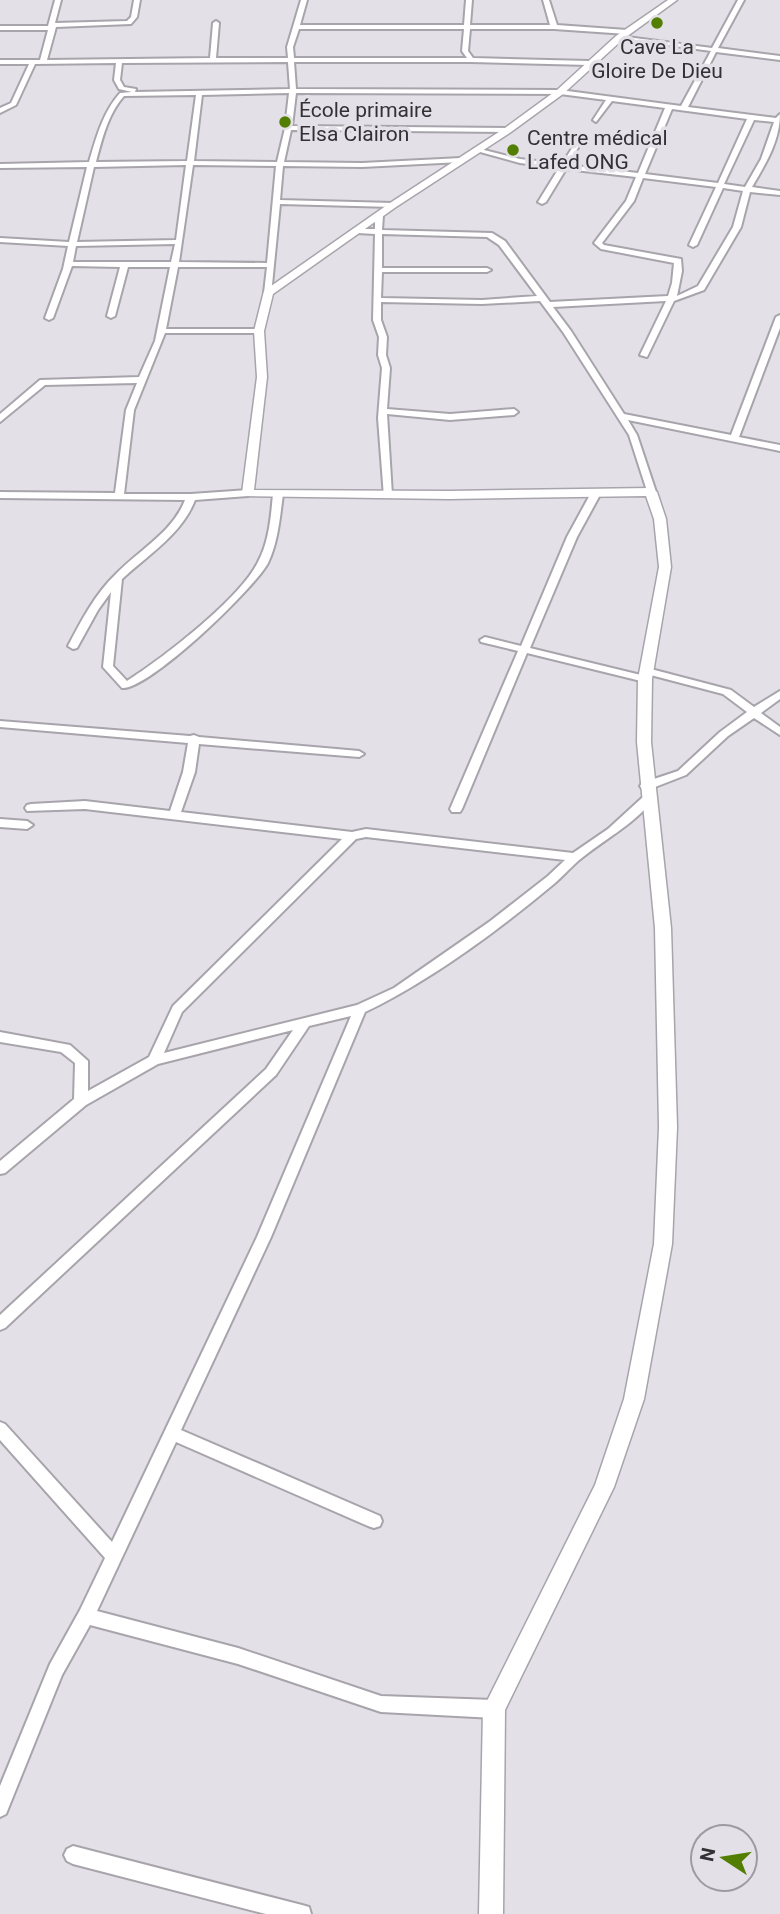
<svg xmlns="http://www.w3.org/2000/svg" width="780" height="1914" font-family="Roboto,sans-serif">
  <style>
    .lines { fill: none; stroke-linecap: round; stroke-linejoin: round }
    .minor-casing { stroke: #a8a4ab; stroke-width: 4 }
    .tertiary-casing { stroke: #a8a4ab; stroke-width: 3 }
    .minor { fill: #fff; fill-rule: evenodd }
    .tertiary { fill: #fff; fill-rule: evenodd }
    .poi-dot { fill: #527e02; stroke: #e4e0e8; stroke-width: 2.5 }
    .labels { text-anchor: middle; dominant-baseline: central; stroke-width: 7; stroke-linejoin: round; paint-order: stroke }
    .far-poi-label { font-size: 21px; fill: #323134; stroke: #e4e0e8; text-anchor: start }
  </style>
  <rect width="100%" height="100%" fill="#e4e0e8"/>
  <g class="lines">
    <g class="minor-casing">
      <path id="minor" d="M55,0h6l-6,23 72,-2 4,-4 3,-17h6l-3,17 -6,7 -75,3 -9,33 163,-2 3,-35 3,-2 3,2 -3,35h72l-1,-11 14,-47h6l-7,25h164l2,-25h6l-2,25h80l-7,-25h6l8,25 70,5 3,2 -3,2 -73,-5h-84l-2,22 5,7 116,3 3,2 -3,2 -118,-3h-177l2,27 264,1 121,16 30,-55 -95,-13 3,-2 93,12 26,-48h6l-26,48 62,8v4l-64,-8 -28,55 88,11 4,-4c0,27 -15,51 -28,73l28,4v4l-30,-3 -9,35 -37,63 -30,11 -27,56 -7,-2 26,-54 -113,6 18,24 53,83 107,21 45,-118 4,-2v13l-41,109 41,8v6l-152,-31 9,15 19,57 -2,2h-6l-19,-59 -66,-103 -23,-31 -58,3 -101,-2v18l6,17 -1,18 4,13 -3,41 63,5 64,-5 4,3 -4,3 -64,5 -63,-6 5,81 -2,2h-6l-6,-79 4,-50 -4,-13 1,-18 -6,-17 2,-86 -18,-1 -4,-2 1,-2h21v-14l4,-2 4,2 -1,15 110,3 13,8 45,61 118,-6 4,-13 2,-20 -73,-14 -7,-6 32,-42 10,-24 -70,-8 -20,33 -4,2 -4,-2 21,-34 -39,-5 -47,-13 3,-2 44,11 42,5 12,-19 2,-1 3,2 -11,19 70,8 27,-65 -53,-7 -16,21 -3,-2 13,-20 -46,-6 -264,-1 -4,33 216,2 3,2 -3,2 -217,-2 -7,32 78,1 99,-5 4,2 -4,2 -99,5 -79,-1 -3,34 113,3 4,2 -4,2 -113,-3 -9,91 -7,-2 3,-26h-89l-12,62h93l4,2 -4,2h-94l-31,77 -10,84h67l57,-4 5,3 -5,3 -53,4c-13,34 -47,55 -73,79l-9,87 14,15c36,-23 113,-82 131,-119 11,-20 13,-46 15,-68l5,-3 5,3c-3,23 -5,48 -15,69 -13,25 -120,128 -146,125l-19,-21 8,-75 -13,18 -21,38 -4,1 -5,-3c13,-25 27,-52 48,-72 23,-24 57,-42 69,-74l-185,-2v-6l115,1 11,-83 11,-27 -92,2 -45,37v-8l40,-34 99,-3 16,-36 15,-74h-42l-13,49 -4,2 -4,-2 13,-49 -48,-1 -19,52 -4,2 -4,-2 18,-49 5,-23 -68,-4v-4l69,4 18,-75 -87,1v-4l89,-2c7,-24 14,-50 31,-69l12,-1 -13,-3 -5,-9 2,-17 -81,1 -19,41 -16,8v-5l11,-5 18,-39h-29v-4h40l8,-30h-48v-4h48zM299,29h165l-2,22 5,7h-173l-1,-11zM288,62l2,27 -155,3 1,-3 -12,-2 -4,-7 2,-17zM289,93l-4,35 -8,34 -83,-1 8,-66zM196,95l-9,66 -91,1c6,-23 12,-48 28,-66zM672,109l75,10 -29,64 -73,-9zM754,120l20,2 -13,37 -16,28 -21,-3zM186,165l-10,75 -99,2 17,-75zM193,165l83,1 -9,97 -88,-1zM643,178l73,9 -27,58 4,2 4,-2 26,-57 20,3 -10,36 -35,59 -21,10 5,-25 -1,-12 -77,-14 -2,-2 32,-42zM382,234l105,3 12,8 38,51 -55,4 -101,-2 1,-26h105l4,-2 -4,-2h-105zM175,244l-4,18h-98l3,-16z
        M596,490l5,3 -24,44 -47,111 119,29 1,2 -5,3 -118,-29 -65,156 -2,3h-8l-2,-3 68,-158 -37,-9 -1,-2 5,-3 36,9 46,-109 24,-44z
        M647,668l84,22 23,17 26,-16v8l-19,14 19,14v8l-26,-17 -26,18 -42,39 -36,14h-8l-2,-3 2,-3 36,-12 42,-39 27,-20 -24,-18 -80,-21 -1,-2z
        M0,721l190,15 4,-1 5,2 160,14 5,3 -5,3 -160,-13 -4,28 -14,40 171,20 14,-3 207,24 35,-24 35,-32 4,-1 6,4c-21,26 -50,40 -75,61 -8,7 -15,15 -23,22 -55,46 -125,98 -190,129l-94,225 -90,193 199,86 2,5 -2,5 -6,2 -6,-2 -192,-84 -79,169 141,37 143,48 113,4 6,3 3,6 -3,6 -6,3 -113,-6 -143,-48 -148,-39 -28,50 -56,139 -6,3v-31l50,-122 30,-54 25,-52 -105,-118v-18l5,2 107,118 145,-305 94,-221 -42,10 -33,49 -271,253 -5,2v-15l266,-246 27,-39 -135,34 -72,41 -81,68 -5,1v-13l74,-62 1,-36 -14,-11 -61,-10v-10l70,13 18,16v30l61,-34 24,-51 169,-167 -257,-30 -58,2 -2,-3 2,-3 4,-1 54,-3 85,10 13,-39 5,-29 -188,-16zM366,837l199,23 -17,16 -59,46 -95,66 -37,17 -193,48 18,-41 174,-173z
        M0,819l27,2 6,4 -6,4 -27,-2z
        M73,1846l229,59 7,2 2,7h-45l-193,-50 -6,-3 -3,-6 3,-6z"/>
    </g>
    <g class="tertiary-casing">
      <path id="tertiary" d="M668,0h9l-55,40 -59,54 -52,38 -115,75 -123,87 -9,37 3,46 -13,113 195,1 202,-3 6,4 9,27 5,48 -19,112 -1,63 20,186 6,199 -5,117 -28,155 -30,88 -109,223 -2,204h-24l4,-205 112,-224 29,-86 30,-155 5,-117 -4,-199 -18,-186 1,-63 21,-112 -5,-48 -8,-23 -197,3 -205,-3 -2,-3 15,-116 -3,-46 10,-40 126,-88 115,-75 52,-38 59,-54z"/>
    </g>
    <use href="#minor" class="minor"/>
    <use href="#tertiary" class="tertiary"/>
  </g>
  <g class="poi-dot">
    <circle cx="657" cy="23" r="7"/>
    <circle cx="285" cy="122" r="7"/>
    <circle cx="513" cy="150" r="7"/>
  </g>
  <g class="labels">
    <g class="far-poi-label">
      <text x="657" y="47" text-anchor="middle">Cave La<tspan x="657" dy="24">Gloire De Dieu</tspan></text>
      <text x="299" y="110">École primaire<tspan x="299" dy="24">Elsa Clairon</tspan></text>
      <text x="527" y="138">Centre médical<tspan x="527" dy="24">Lafed ONG</tspan></text>
    </g>
  </g>
  <g transform="translate(724 1858) rotate(282)"><circle r="33" fill="#e4e0e8" stroke="#9d9aa0" stroke-width="2"/>
  <path d="M0-5L12 26L0 18L-12 26Z" fill="#527e02"/>
  <text y="-10" font-size="19" font-weight="bold" text-anchor="middle" fill="#323134">N</text>
  </g>
</svg>
